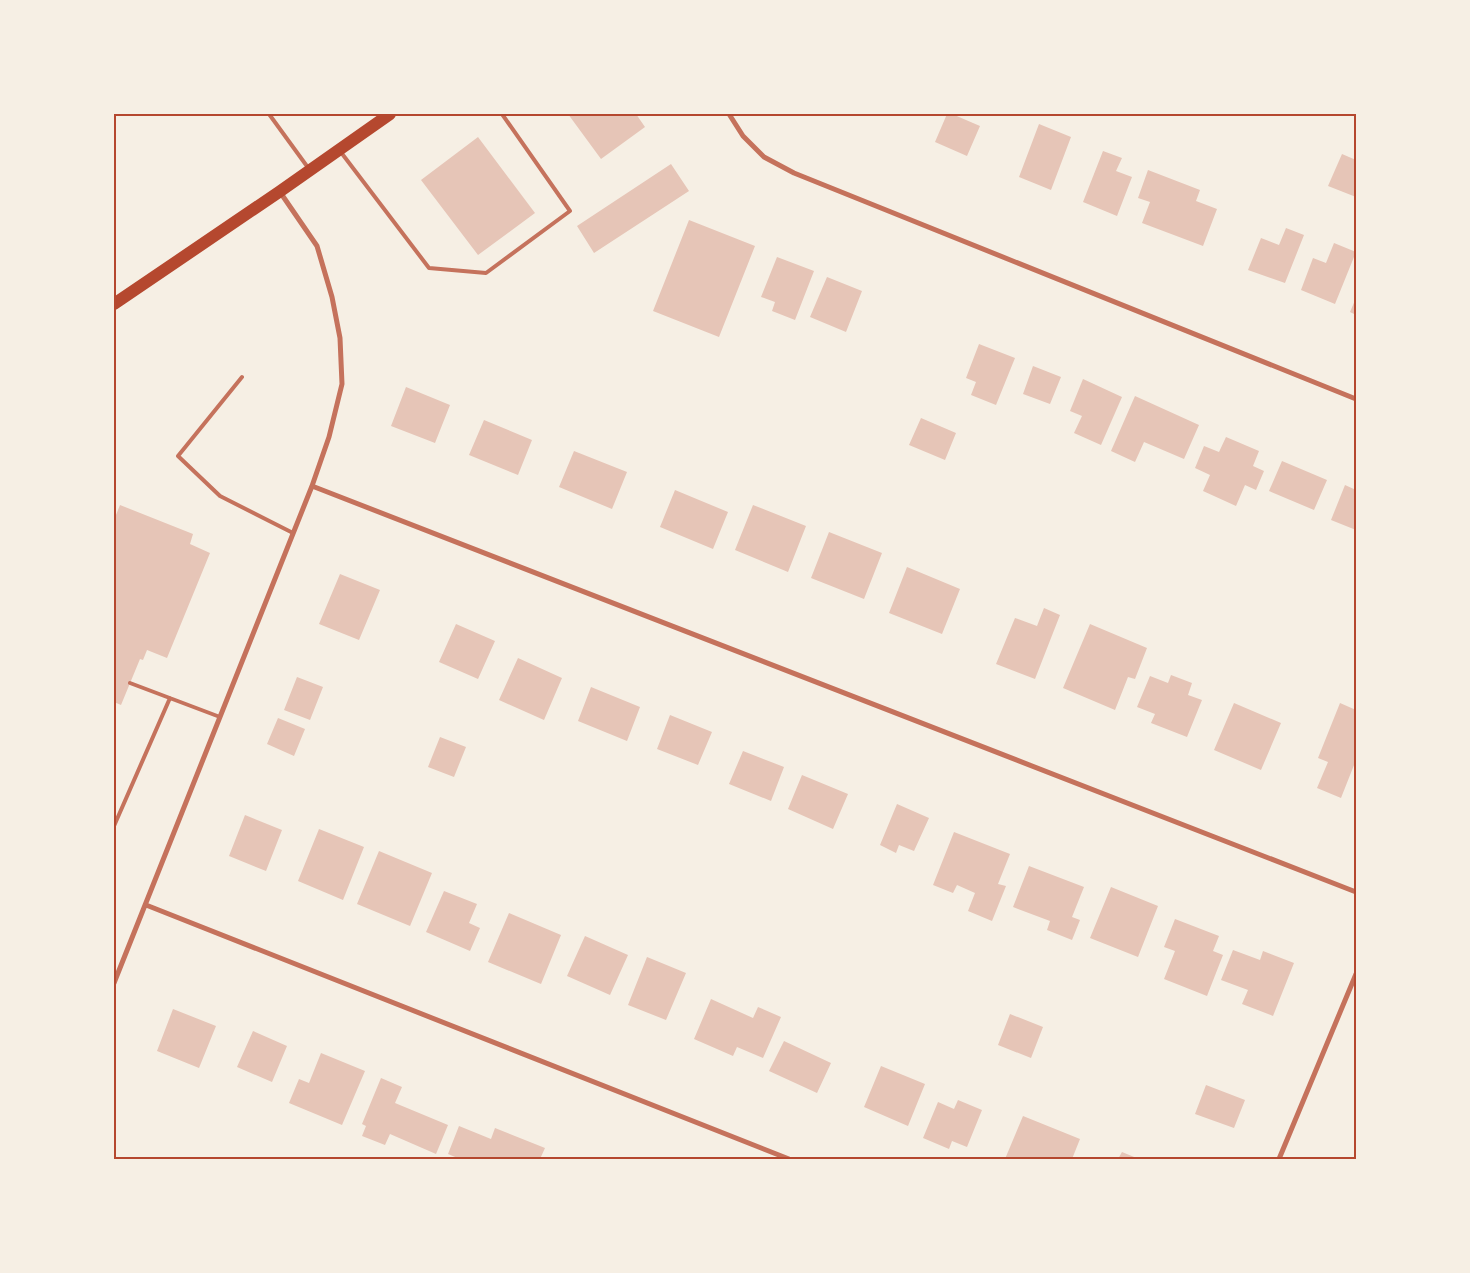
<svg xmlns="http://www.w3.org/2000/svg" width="1470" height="1273" font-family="'DM Sans',sans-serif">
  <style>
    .building { fill: #e6c5b7 }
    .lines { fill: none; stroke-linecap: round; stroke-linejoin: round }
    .service { stroke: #c5725c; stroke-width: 4 }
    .minor { stroke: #c5725c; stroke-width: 5 }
    .primary { stroke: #b5482f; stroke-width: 12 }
    .neatline { fill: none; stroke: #b5482f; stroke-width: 2 }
  </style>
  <rect width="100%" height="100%" fill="#f6efe4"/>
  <path class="building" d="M568,114h68l9,13 -44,32z
    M947,114h5l28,12 -13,30 -32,-14z
    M1039,124l32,13 -20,53 -32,-13z
    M478,137l57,76 -57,42 -57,-75z
    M1103,151l19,7 -6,13 16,6 -15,39 -34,-14z
    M1342,154l14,6v37l-28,-11z
    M671,164l18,27 -95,62 -17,-27z
    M1148,170l52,20 -4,11 21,8 -14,37 -61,-23 8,-21 -12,-4z
    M689,220l66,26 -36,91 -66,-26z
    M1286,228l18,7 -19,48 -37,-13 13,-32 18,7z
    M1334,243l22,9 -21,52 -34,-14 12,-32 13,5z
    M777,257l37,14 -19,49 -23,-9 3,-9 -14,-5z
    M827,277l35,14 -16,41 -36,-15z
    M1356,298v17l-6,-3z
    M979,344l36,14 -19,47 -25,-10 5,-13 -10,-4z
    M1033,366l28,11 -11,27 -27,-10z
    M1083,379l39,18 -21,48 -27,-12 8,-17 -12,-5z
    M406,387l44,18 -15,38 -44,-17z
    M1135,396l64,29 -15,34 -40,-17 -9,20 -24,-11z
    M921,418l35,15 -11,27 -36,-15z
    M484,420l48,20 -14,35 -49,-20z
    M1226,437l33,14 -6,15 11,5 -8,19 -11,-5 -9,21 -33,-15 7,-16 -15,-7 9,-22 15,6z
    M574,451l53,21 -15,37 -53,-22z
    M1282,461l45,19 -13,30 -45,-19z
    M1345,485l11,5v40l-25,-10z
    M675,490l53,22 -15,37 -53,-22z
    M120,505l73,29 -3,10 20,9 -43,105 -20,-8 -4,10 -3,-1 -19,46 -7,-3v-182z
    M753,505l53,21 -18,46 -53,-22z
    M829,532l53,21 -18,46 -53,-21z
    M907,567l53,22 -18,45 -53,-21z
    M340,574l40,16 -21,50 -40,-16z
    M1044,608l16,7 -25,64 -39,-15 19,-46 22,8z
    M456,624l39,17 -17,38 -39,-17z
    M1090,624l57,24 -12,31 -7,-2 -13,33 -52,-22z
    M518,658l44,20 -18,42 -45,-20z
    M1171,675l21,8 -4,12 14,5 -15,37 -36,-14 4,-9 -18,-7 13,-31 18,7z
    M297,677l26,10 -13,33 -26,-10z
    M591,687l49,20 -13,34 -49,-20z
    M1234,703l47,20 -20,47 -47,-20z
    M1340,703l16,7v50l-15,38 -24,-10 11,-26 -10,-4z
    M670,715l42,17 -14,33 -41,-16z
    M278,718l27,11 -11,27 -27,-12z
    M440,737l26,10 -12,30 -26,-10z
    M743,751l41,16 -13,34 -42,-17z
    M802,775l46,19 -15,35 -45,-20z
    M897,804l32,14 -15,33 -15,-6 -3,8 -16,-8z
    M245,815l37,15 -16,41 -37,-15z
    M319,829l45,18 -21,53 -45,-19z
    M954,832l56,22 -12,30 8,2 -14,35 -24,-10 7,-18 -18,-8 -4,8 -20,-8z
    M379,851l53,22 -22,53 -53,-22z
    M1029,866l55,21 -12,30 8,3 -8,20 -25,-10 3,-9 -37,-14z
    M1111,887l47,19 -20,51 -48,-19z
    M444,891l33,13 -8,19 11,5 -10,23 -44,-19z
    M509,913l52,22 -20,49 -53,-22z
    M1175,919l44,17 -6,15 10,4 -16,41 -43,-17 11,-28 -11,-4z
    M585,936l43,19 -18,40 -43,-19z
    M1233,950l27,10 3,-9 31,12 -21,53 -31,-12 6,-14 -27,-10z
    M647,957l39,16 -20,47 -38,-15z
    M711,999l42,19 5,-11 23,10 -18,41 -26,-11 -4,9 -39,-17z
    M173,1009l43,17 -17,42 -42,-17z
    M1010,1014l33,13 -12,31 -33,-13z
    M253,1031l34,15 -15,36 -35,-15z
    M784,1041l47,22 -14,30 -48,-22z
    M321,1053l44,18 -23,54 -53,-22 10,-24 10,4z
    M881,1066l44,18 -17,42 -44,-19z
    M381,1078l21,9 -7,16 53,22 -12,29 -46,-20 -5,11 -23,-9 4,-10 -4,-2z
    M1206,1085l39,15 -11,28 -39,-14z
    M958,1100l24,10 -15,37 -15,-6 -3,8 -26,-11 15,-36 16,7z
    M1023,1116l57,23 -8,20h-67z
    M459,1126l32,13 4,-11 50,20 -5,11h-80l-12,-5z
    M1122,1152l17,7h-21z"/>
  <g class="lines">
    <path class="service" d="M269,114l40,55
      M340,151l89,117 57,5 84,-62 -68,-97
      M242,377l-64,79 42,40 73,37
      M130,683l90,34
      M114,826l56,-128"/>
    <path class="minor" d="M729,114l14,22 21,21 30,16 562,226
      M312,486l1044,406
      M146,905l643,254
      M114,983l198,-497 17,-49 13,-53 -2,-46 -8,-41 -15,-51 -37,-54
      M1279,1159l77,-185"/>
    <path class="primary" d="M114,304l165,-112 111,-78"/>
  </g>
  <rect width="1470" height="1273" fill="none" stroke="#f6efe4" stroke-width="230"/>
  <rect x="115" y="115" width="1240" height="1043" class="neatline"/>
</svg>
